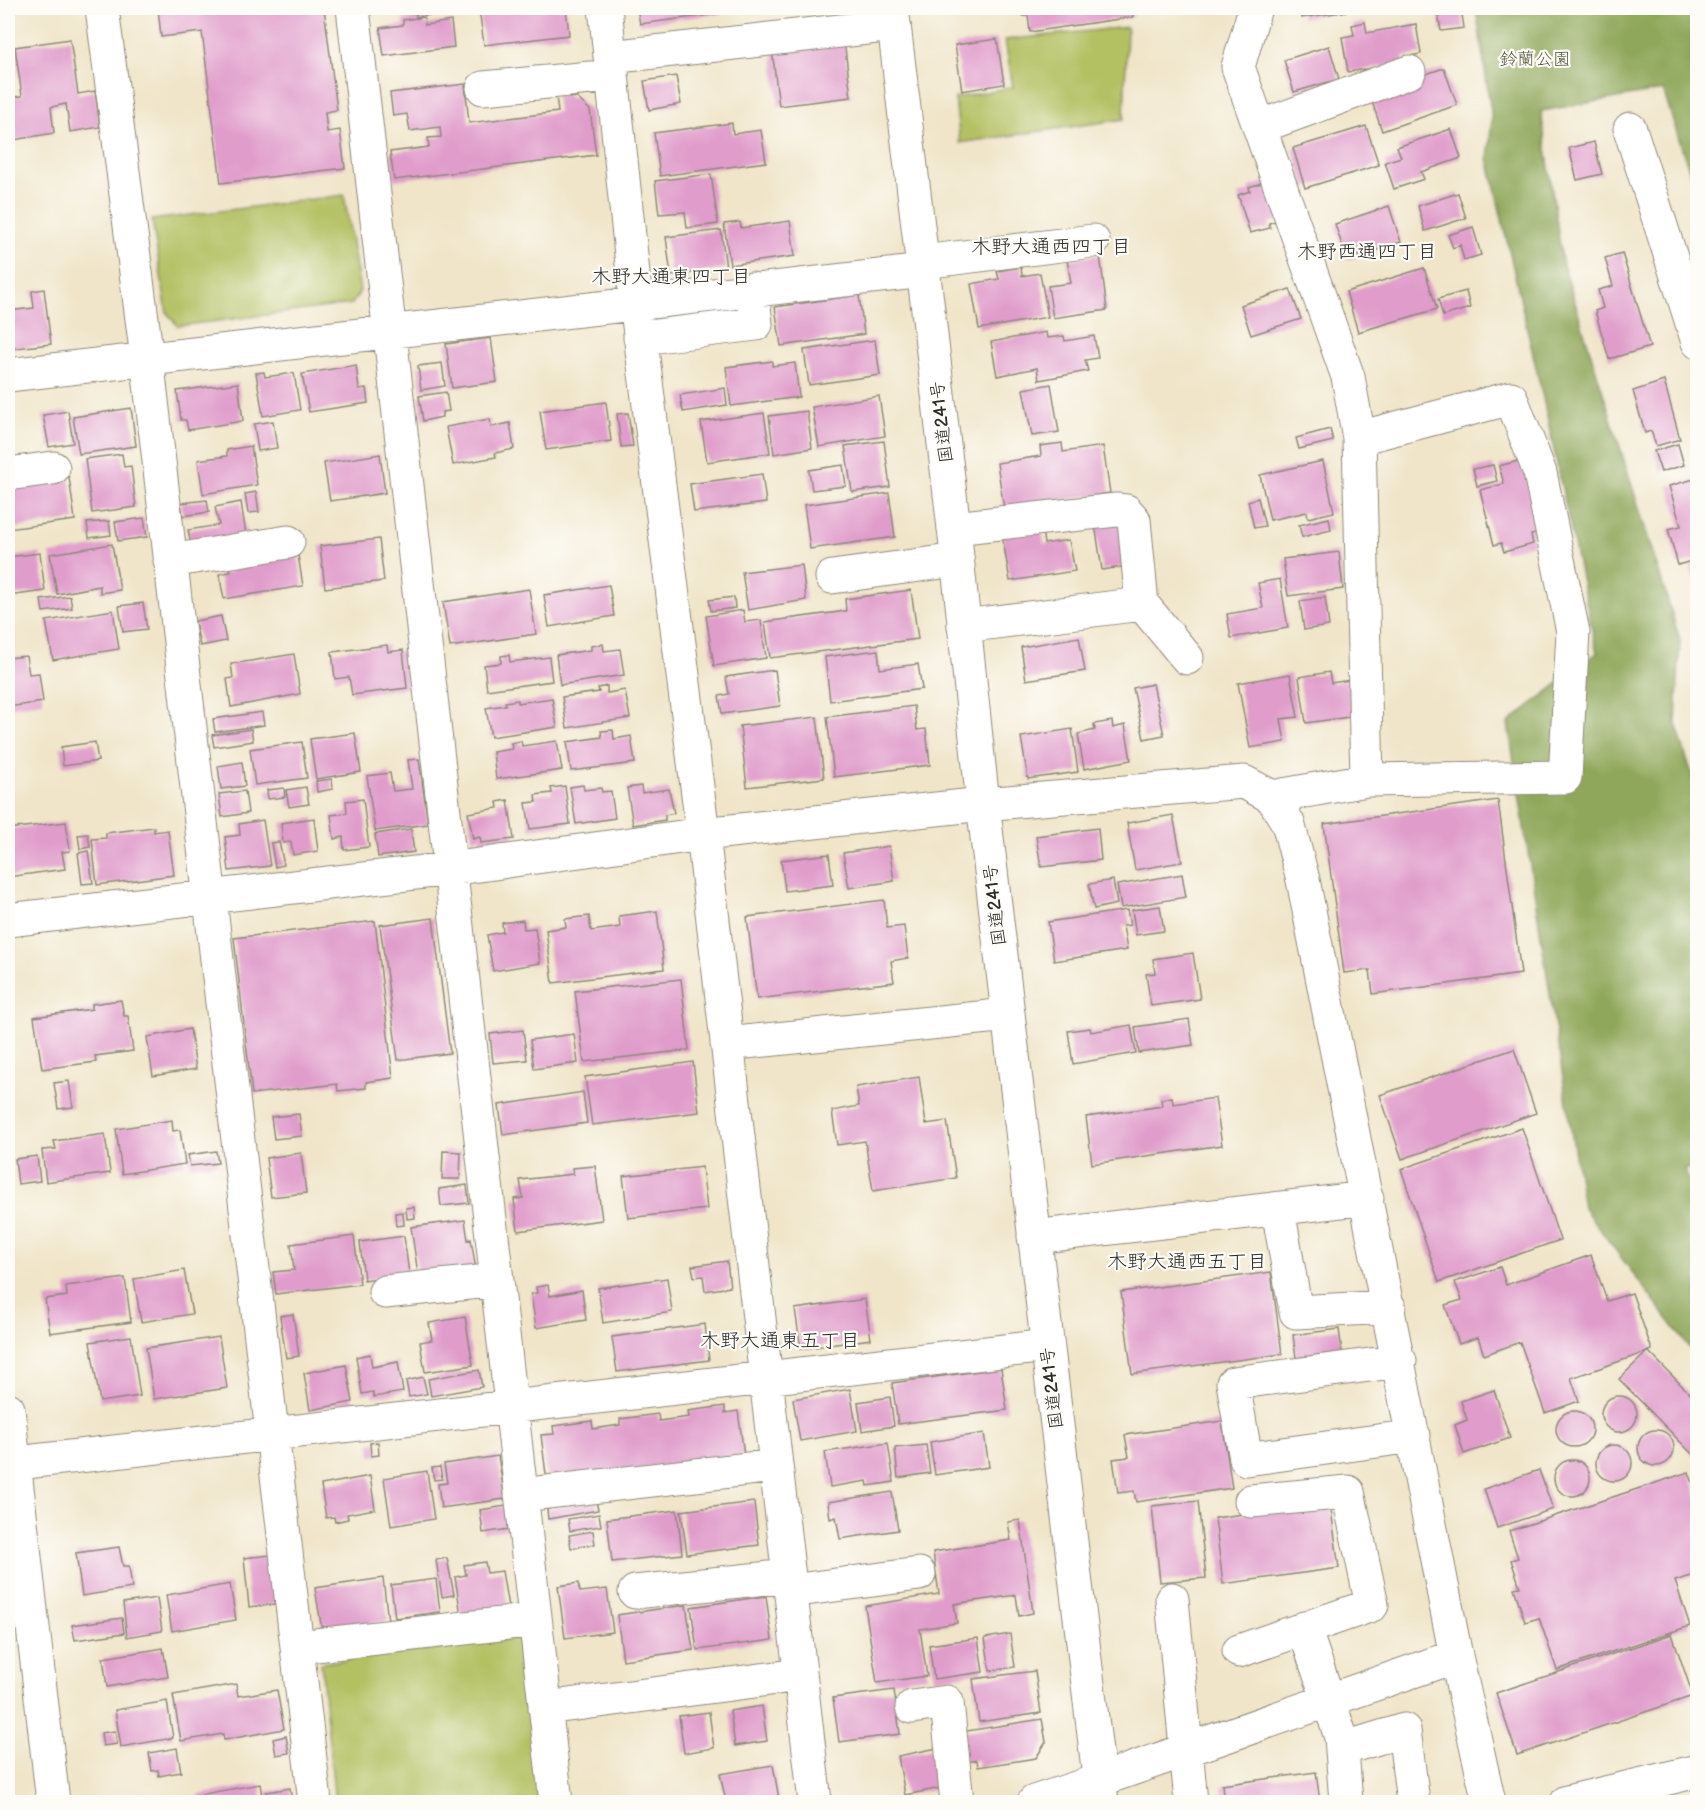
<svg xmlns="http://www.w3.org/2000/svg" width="1705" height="1810" font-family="'Balsamiq Sans','Klee One',sans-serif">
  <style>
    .green { fill: #b4c164; stroke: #707648; stroke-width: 1.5 }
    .forest { fill: #8fa75a; stroke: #5d6942; stroke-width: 1.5 }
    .building { fill: #e09ccb }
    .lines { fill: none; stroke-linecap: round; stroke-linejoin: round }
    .minor-casing { stroke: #8e887a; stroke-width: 35 }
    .major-casing { stroke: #8e887a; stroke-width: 35 }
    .highway-casing { stroke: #8e887a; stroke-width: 35 }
    .minor { stroke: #fff; stroke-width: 33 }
    .major { stroke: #fff; stroke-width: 33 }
    .highway { stroke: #fff; stroke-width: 33 }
    .labels { text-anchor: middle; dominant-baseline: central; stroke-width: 4.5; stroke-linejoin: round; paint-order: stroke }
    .park-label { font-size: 18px; fill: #54583c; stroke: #fdfcf7 }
    .street-label { font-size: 18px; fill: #2b2b2b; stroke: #fdfcf7 }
    .neighbourhood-label { font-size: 20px; fill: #2b2b2b; stroke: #fdfcf7 }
  </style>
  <rect width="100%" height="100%" fill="#fdfcf7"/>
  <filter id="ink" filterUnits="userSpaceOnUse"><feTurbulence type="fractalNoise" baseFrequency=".0167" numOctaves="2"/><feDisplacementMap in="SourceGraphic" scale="12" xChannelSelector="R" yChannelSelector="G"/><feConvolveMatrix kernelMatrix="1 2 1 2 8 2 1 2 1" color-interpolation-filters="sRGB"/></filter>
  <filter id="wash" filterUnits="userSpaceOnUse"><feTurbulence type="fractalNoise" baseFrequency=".008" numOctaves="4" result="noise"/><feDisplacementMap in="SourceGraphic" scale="24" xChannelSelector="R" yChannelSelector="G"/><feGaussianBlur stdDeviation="1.35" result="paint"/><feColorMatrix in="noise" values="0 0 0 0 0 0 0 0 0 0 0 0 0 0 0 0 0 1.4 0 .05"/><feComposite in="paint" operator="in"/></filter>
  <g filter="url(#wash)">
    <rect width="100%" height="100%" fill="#f0e5c9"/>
    <path class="green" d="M1127,27l-3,92 -164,24 -5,-45 58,-11 -8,-47z
      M344,195l16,96 -8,13 -174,22 -11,-13 -15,-93z
      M518,1638l23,164h-206l-14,-139z"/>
    <path class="forest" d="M1476,8h221v186l-34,-104 -122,21 21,150 118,379 -4,84 22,70v371l-14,5 13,33v155l-114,-151 -75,-484 89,-70 -54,-255 -55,-240 4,-39z"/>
    <g id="blocks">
      <path class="building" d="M158,8h166l13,102 -12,2 2,20 13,-2 5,38 -124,15 -19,-151 -41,5z
        M415,8h46v3l-45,6z
        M479,8h87l3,27 -85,10z
        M637,8h85l1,5 -83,11z
        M1021,8h111l1,9 -103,15 -2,-16h-5z
        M1300,8h62v1l-60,9z
        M1437,8h24l3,20 -23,3z
        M424,17l1,8 26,-4 3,26 -70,9 -4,-28 23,-3v-5z
        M1365,22l2,11 49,-9 5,30 -18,3 1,6 -56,9 -6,-35 12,-2 -2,-10z
        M70,39l8,55 17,-3 5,36 -30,5 -4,-28 -15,3 3,26 -40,7 -6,-42 14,-2 -7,-49z
        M997,39l7,45 -42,7 -7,-46z
        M844,40l7,57 -72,9 -7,-56z
        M1329,46l10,33 -45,13 -10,-32z
        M1444,68l13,37 -75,26 -13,-38z
        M676,76l5,28 -32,6 -5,-29z
        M465,84l4,39 89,-11 -2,-16 12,-2 1,4 7,-1 14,13 6,45 -202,25 -4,-28 39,-5 -1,-9 13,-1 -1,-10 -30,4 -3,-17 -14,2 -3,-23z
        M732,123l1,11 28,-4 5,32 -106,14 -6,-43z
        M1366,126l13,39 -74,23 -12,-40z
        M1451,129l10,29 -40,14 3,7 -30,10 -9,-27 16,-5 -4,-10z
        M1594,142l8,32 -25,6 -8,-32z
        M711,174l7,50 -31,4 -2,-16 -26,2 -4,-33z
        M1267,181l12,39 -10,3 1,5 -20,5 -12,-38 12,-4 -1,-4z
        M1458,193l8,25 -41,13 -7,-25z
        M1389,206l12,36 -54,18 -12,-36z
        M790,221l5,35 -65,9 -6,-41 16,-2 1,6z
        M1473,227l8,28 -17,5 -4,-15 -7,3 -5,-13z
        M721,230l5,38 -55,8 -5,-39z
        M1622,253l28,94 -41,12 -14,-48 8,-3 -5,-18 15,-4 -8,-28z
        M1100,255l7,55 -54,8 -5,-32 23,-3 -4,-23z
        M1021,267l1,9 18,-3 8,44 -69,12 -8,-45 28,-5 -2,-8z
        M1424,268l13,41 -79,23 -12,-40z
        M44,289l7,55 -43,5v-38l26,-3 -2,-17z
        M1290,289l11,30 -50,16 -10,-30z
        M1466,291l4,17 -27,8 -5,-17z
        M859,295l5,39 -83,12 -6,-39z
        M1046,332l1,6 17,-2 1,5 29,-5 4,22 -13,2 3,11 -49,9 -2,-12 -40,8 -6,-34z
        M491,338l6,44 -45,6 -6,-44z
        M875,340l5,35 -71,10 -5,-35z
        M772,361v5l23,-3 4,34 -68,9 -5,-39z
        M442,363l3,23 -24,4 -3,-24z
        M356,365l3,24 7,-1 2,15 -59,9 -7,-38z
        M264,372l1,5 29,-4 6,37 -37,6 -7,-43z
        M1664,381l16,58 -24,7 -5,-15 -6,2 -12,-42z
        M238,383l5,38 -55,9 -2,-10h-5l-4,-29z
        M1051,384l8,48 -27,4 -9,-47z
        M725,388l2,17 -44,7 -3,-17z
        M446,392l3,19 -7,1v5l-19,4 -4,-25z
        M879,396l6,40 -66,11 -7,-40z
        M606,402l5,39 -65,9 -6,-39z
        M131,408l5,38 -57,8 -6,-37z
        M68,411l5,32 -24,4 -6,-32z
        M807,411l5,37 -38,6 -5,-38z
        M628,413l5,33 -12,1 -4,-33z
        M764,413l6,40 -63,9 -6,-40z
        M490,419l1,8 19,-4 4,26 -19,4 1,4 -43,8 -7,-38z
        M273,421l4,27 -19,3 -4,-27z
        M1330,429l3,12 -34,8 -3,-11z
        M884,441l6,46 -38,5 -7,-46z
        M1062,443l1,9 40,-6 7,47 -106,16 -7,-46 44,-7 -1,-10z
        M1678,444l6,21 -23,7 -7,-21z
        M251,446l6,39 -54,9 -5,-34 29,-4v-6z
        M122,454l2,13 7,-1 5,41 -44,6 -7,-54z
        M380,454l5,39 -55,8 -6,-38z
        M1522,460l20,73 -11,2 2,9 -29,8 -3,-9 -7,2 -14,-55 24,-6 -5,-18z
        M1323,461l11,51 -26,6 -1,-6 -37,8 -10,-45z
        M843,465l3,21 -34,4 -3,-20z
        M1493,465l4,16 -20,5 -4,-17z
        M762,474l4,29 -72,9 -4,-28z
        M69,477l6,43 -67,9v-44z
        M1698,478v81l-20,6 -10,-36 13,-3 -12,-40z
        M256,492l3,20 -11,1 -3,-19z
        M889,493l6,44 -85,12 -6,-44z
        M1258,498l7,28 -11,2 -6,-27z
        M207,500l2,12 -26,4 -2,-13z
        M241,502l6,39 -55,9 -4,-20 31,-5 -4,-18z
        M144,518l3,19 -29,4 -3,-19z
        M1329,518l2,12 -29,7 -3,-12z
        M1121,520l7,46 -26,4 -7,-46z
        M109,521l2,14 -22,3 -2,-15z
        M1042,529l2,15 25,-4 6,31 -65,10 -8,-46z
        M379,539l5,42 -59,7 -5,-42z
        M112,544l8,46 -20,3v-7l-43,8 -7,-40z
        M297,549l6,37 -79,13 -5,-25 12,-2 -2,-12z
        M1339,552l4,37 -55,7 -5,-37z
        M40,553l5,38 -37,5v-39z
        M1698,563v13l-5,1 -3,-12z
        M802,565l4,35 -58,10 -6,-38z
        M1280,579l8,49 -57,10 -4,-24 36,-6 -5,-25z
        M609,585l5,31 -65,11 -5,-32z
        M529,589l7,45 -86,13 -7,-45z
        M911,590l7,49 -148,19 -5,-36 81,-11 -1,-12z
        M70,596l2,12 -29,4 -2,-12z
        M734,597l1,11 -24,3 -2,-11z
        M1325,597l4,29 -25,4 -4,-29z
        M143,603l4,26 -24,3 -4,-26z
        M113,610l6,39 -66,11 -7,-39z
        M743,610l2,12 16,-2 5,38 -52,8 -8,-50z
        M221,616l5,25 -26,5 -5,-25z
        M1079,637l6,34 -59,9 -5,-33z
        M603,644l1,7 16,-2 4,26 -64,10 -4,-30 35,-5v-4z
        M387,645l1,7 15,-2 4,38 -55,7 -3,-18 -14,2 -3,-27z
        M878,650l2,19 38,-5 4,25 -92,12 -5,-44z
        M294,654l6,40 -69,13 -4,-28 6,-1 -2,-14z
        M509,655l1,7 39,-5 3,24 -65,9 -3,-25 17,-2v-7z
        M26,656l3,18 10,-1 4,29 -35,5v-49z
        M775,670l5,36 -58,8 -3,-18 10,-2 -3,-17z
        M1329,672l2,11 19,-3 6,36 -50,7 -7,-46z
        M1290,674l8,43 -17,2 4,23 -35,6 -12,-65z
        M1153,684l11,51 -20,4 -11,-51z
        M607,686v7l18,-3 5,28 -63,10 -5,-31 37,-5 -1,-4z
        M552,698l5,29 -66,10 -5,-29 20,-3 -1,-3 13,-2v3z
        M914,706l3,24 9,-1 4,36 -96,12 -7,-60z
        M262,712l2,13 -49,7 -2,-13z
        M817,717l7,61 -77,9 -7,-61z
        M1112,721l1,7 12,-3 6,35 -47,9 -6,-35 17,-4 -1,-6z
        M251,729l2,12 -39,6 -2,-12z
        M1072,729l6,43 -50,7 -7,-42z
        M613,730l1,9 17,-3 4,27 -64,8 -4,-29 35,-5 -1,-6z
        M355,733l6,39 -45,7 -6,-40z
        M521,741l1,5 35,-5 5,29 -66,9 -3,-27 19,-3 -1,-6z
        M95,742l3,19 -35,5 -2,-19z
        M302,742l5,36 -52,7 -5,-36z
        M419,759l9,65 -53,7 -8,-55 23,-3 3,18 19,-2 -4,-29z
        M242,762l3,24 -24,3 -3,-23z
        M332,779l1,10 -16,3 -1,-11z
        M583,785l1,5 17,-2 1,4 9,-1 4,27 -39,6 -6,-37z
        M565,786l5,38 -40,5 -4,-26 10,-1 -1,-7 17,-2 -1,-5z
        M641,786l1,7 27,-4 5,24 -9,2v5l-32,5 -6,-37z
        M306,787l3,17 -20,3 -3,-17z
        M284,788l1,9 -17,2 -1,-9z
        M245,791l3,22 -26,4 -3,-23z
        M363,799l6,48 -25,3 -1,-13 -9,2 -3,-24 16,-2 -1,-12z
        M508,800l6,39 -33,4 -1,-6 -7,2 -5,-26 30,-5 -1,-6z
        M1498,800l23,174 -148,20 -3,-24 -26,3 -20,-149z
        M1173,815l9,47 -47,8 -8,-47z
        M314,818l4,33 -25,4 -2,-13 -8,1 -2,-20z
        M263,820l7,46 -41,5 -4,-34 15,-2 -1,-11z
        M66,822l4,29 -8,1 3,17 -57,8v-48z
        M154,827v5l14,-2 6,45 -77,10 -5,-46 14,-1v-5z
        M1098,828l3,32 -60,7 -5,-31z
        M411,829l3,23 -36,5 -3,-23z
        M88,834l2,13 -10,2 -2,-14z
        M279,842l5,23 -9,2 -4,-24z
        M889,846l5,35 -45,7 -6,-35z
        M88,851l5,32 -11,1 -4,-31z
        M829,854l4,31 -48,6 -4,-31z
        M1182,874l4,23 -65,11 -4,-23z
        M1113,880l4,24 -23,5 -5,-25z
        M884,900l3,28 17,-2 4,32 -17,3 3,21 -137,17 -10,-82z
        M1160,906l4,25 -28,4 -4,-25z
        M1127,910l3,15 -7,1 4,24 -73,11 -6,-39z
        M657,911l7,58 -111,14 -7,-53 20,-3 -1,-8 24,-3 2,15 29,-4 -1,-11z
        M433,918l17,135 -52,7 -18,-135z
        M523,920l1,9 11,-1 5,35 -47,8 -6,-36 16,-3 -1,-9z
        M375,921l18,157 -27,4v6l-28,3 -1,-7 -85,10 -18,-156z
        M1193,953l7,46 -49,7 -5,-32 9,-1 -2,-14z
        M681,979l8,71 -105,12 -9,-71z
        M121,1000l3,16h4l5,35 -38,5 1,6 -54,7 -8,-52 58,-8v-5z
        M1189,1019l4,26 -54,8 -4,-26z
        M1131,1025l5,28 -63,11 -5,-33 22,-3 1,4z
        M190,1029l6,40 -43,7 -6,-39z
        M523,1030l4,30 -34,3 -3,-29z
        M574,1034l4,29 -44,6 -4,-29z
        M1514,1049l22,64 -134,46 -22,-64z
        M693,1062l6,50 -107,13 -7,-48z
        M919,1077l7,47 21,-3 9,57 -83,13 -8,-50 -28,4 -5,-34 27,-5 -3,-19z
        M69,1081l4,26 -15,2 -4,-26z
        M583,1092l4,31 -84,12 -4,-30z
        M1172,1097l1,7 42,-6 7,47 -130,19 -6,-47 76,-11 -1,-7z
        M299,1114l3,22 -28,3 -3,-22z
        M172,1120l1,11 7,-1 5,34 -63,10 -6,-45z
        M1522,1128l38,112 -121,42 -38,-113z
        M105,1134l5,39 -64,9 -4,-32 14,-1 -2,-8z
        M216,1151l2,12 -28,3 -2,-11z
        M443,1151l18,1 -1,27h-18z
        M301,1153l5,40 -35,4 -5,-39z
        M37,1156l3,25 -22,3 -3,-25z
        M595,1166l7,54 -84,11 -4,-32 9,-1 -3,-18 53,-6 -1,-6z
        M702,1167l5,42 -79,9 -5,-42z
        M467,1185l2,18 -28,3 -2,-17z
        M414,1207l1,11 -8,1 -1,-11z
        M403,1212l1,13 -8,1 -1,-13z
        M465,1220l3,20 3,-1 5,31 -58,4 -7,-47z
        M354,1236l6,48 -84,10 -3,-22 21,-2 -3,-26z
        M404,1236l5,38 -45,6 -4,-38z
        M1591,1255l16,46 25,-8 20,57 -81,28 8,23 -34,12 -25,-71 -36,13 -6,-18 -19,7 -14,-39 17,-5 -7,-18 45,-15 6,18z
        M727,1261l3,26 -25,4 -2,-15 -9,1 -2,-11z
        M184,1270l8,44 -51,8 -7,-43z
        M1271,1272l11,82 -150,20 -11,-82z
        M125,1278l6,44 -81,11 -5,-34 22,-3 -1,-10z
        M667,1278l5,34 -69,11 -5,-35z
        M548,1285l2,11 32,-6 4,30 -50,8 -5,-34 6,-1 -1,-6z
        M865,1299l6,40 -70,10 -6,-40z
        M293,1314l6,42 -13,2 -6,-42z
        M465,1317l8,48 -48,7 -5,-30 12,-2 -3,-17z
        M705,1324l4,36 -92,12 -5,-35z
        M1339,1329l3,23 -46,6 -3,-23z
        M131,1336l9,60 -40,6 -10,-60z
        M219,1337l8,51 -73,11 -8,-51z
        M1648,1351l50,51v58l-79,-81z
        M370,1354l2,13 26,-5 5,30 -29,5 -1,-5 -11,2 -6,-37z
        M346,1365l7,37 -43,8 -6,-37z
        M1001,1368l6,42 -109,14 -6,-41z
        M479,1370l3,17 -51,9 -3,-17z
        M423,1377l4,17 -18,3 -3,-16z
        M850,1389l7,42 -57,10 -7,-42z
        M1494,1390l16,48 -46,16 -9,-29 12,-5 -6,-19z
        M1601 1414a18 18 0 1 1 36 0a18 18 0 1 1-36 0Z
        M890,1397l4,29 -32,5 -4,-29z
        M725,1406v7l13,-2 6,44 -197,27 -6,-47 13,-1 -1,-8 39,-5 1,8 27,-4v-6l38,-5 1,7 30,-4 -1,-6z
        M1556 1429a18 18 0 1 1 36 0a18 18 0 1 1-36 0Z
        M1222,1421l10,67 -96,14 -2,-11 -16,2 -5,-34 16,-2 -4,-22z
        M1638 1448a18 18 0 1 1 36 0a18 18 0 1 1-36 0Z
        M984,1433l5,34 -54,8 -5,-33z
        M378,1442l1,13 -8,1 -1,-13z
        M888,1443l6,39 -26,4 -1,-5 -37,6 -5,-35z
        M1596 1463a18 18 0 1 1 36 0a18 18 0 1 1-36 0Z
        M926,1445l4,28 -32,5 -3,-30z
        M498,1456l7,43 -64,9 -3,-24 9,-1 -3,-19z
        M1554 1478a18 18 0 1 1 36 0a18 18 0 1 1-36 0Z
        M440,1467l2,12 -8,1 -2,-12z
        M1539,1470l14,39 -56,19 -13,-39z
        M427,1471l7,48 -43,7 -7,-48z
        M1689,1472l9,26v76l-23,7 15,45 -133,44 -18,-52 -14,4 -11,-34 6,-1 -9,-27 7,-2 -9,-27z
        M370,1476l5,33 -28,5 1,5 -13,3 -1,-5 -8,1 -5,-33z
        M892,1492l6,38 -58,9 -4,-22 -6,2 -2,-17z
        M596,1501l2,9 -50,9 -1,-10z
        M1198,1501l8,77 -46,4 -8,-76z
        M754,1502l5,43 -72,9 -6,-43z
        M1330,1502l9,66 -116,16 -8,-66z
        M506,1506l3,23 -26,4 -3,-23z
        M677,1510l5,44 -70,8 -5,-43z
        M599,1514l2,12 -31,5 -2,-12z
        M1020,1520l13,93 -14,3 -3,-21 -62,9 3,19 -37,6 7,47 -50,7 -12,-77 74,-12 -6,-42 78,-12 -3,-18z
        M593,1531l2,13 -24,4 -2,-13z
        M119,1547l4,19h6l3,22 -50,8 -6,-43z
        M270,1555l6,49 -27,3 -5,-49z
        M447,1558l7,37 -12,2 -6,-37z
        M485,1562l2,11 15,-2 6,36 -47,8 -6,-38 11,-2 -2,-10z
        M383,1578l5,43 -66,9 -7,-42z
        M436,1579l4,33 -45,6 -4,-33z
        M578,1583l2,9 27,-3 6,43 -48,6 -7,-52z
        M230,1584l6,36 -64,11 -6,-36z
        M766,1596l6,44 -75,10 -6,-43z
        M157,1598l5,33 -35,6 -4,-34z
        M686,1605l7,45 -70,10 -6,-45z
        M122,1618l2,15 -49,7 -3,-15z
        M1010,1634l5,33 -25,4 -5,-33z
        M1672,1634l21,62 -176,59 -21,-62z
        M978,1638l5,34 -49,7 -5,-34z
        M163,1648l5,29 -61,10 -4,-29z
        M1035,1671l6,42 -62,9 -6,-43z
        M236,1684l2,12 39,-6 7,39 -60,11 -1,-6 -42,7 -8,-46z
        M894,1690l6,44 -61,8 -6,-44z
        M167,1701l6,37 -52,9 -6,-37z
        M762,1706l5,35 -32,5 -5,-35z
        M709,1712l5,36 -30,5 -5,-37z
        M1042,1719l4,23 -10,16 -58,9 -1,-7 -12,2 -5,-30z
        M115,1731l2,13 -14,2 -2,-13z
        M286,1736l3,17 -13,2 -3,-16z
        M943,1747l8,39 -46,9 -7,-39z
        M177,1748l4,24 -22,4 -1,-6 -6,1 -3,-18z
        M773,1765l6,34 -17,3h-36l-6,-28z
        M1316,1772l4,30h-96l-2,-17z
        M260,1784l3,18h-64l-2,-7z
        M290,1788l2,14h-24l-2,-10z"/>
    </g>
  </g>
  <g filter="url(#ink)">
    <use href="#blocks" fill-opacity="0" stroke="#8e887a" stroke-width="1.5"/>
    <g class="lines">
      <g class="minor-casing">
        <path id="minor" d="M102,8l45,350 168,1444
          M353,8l203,1794
          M605,8l31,294 67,532 112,968
          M1255,8l-17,59 110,310 11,61 8,342
          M610,57l284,-32
          M483,88l129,-12
          M1259,127l150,-55
          M1630,129l68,213
          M923,262l170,-21
          M640,338l116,-14 -4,-35
          M8,375l916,-104
          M8,474l45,-6
          M954,528l162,-18 10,1 8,9 8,84 45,54
          M170,561l118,-19
          M832,577l125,-17
          M964,626l178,-22
          M1272,797l95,-17 198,-3 8,-145 -33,-159 -29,-75 -152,40
          M8,920l442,-51 253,-35 280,-30 261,-22 28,15 16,26 15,57 153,776 33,146
          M727,1044l281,-29
          M1278,1209l18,103 93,-5
          M1034,1237l333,-39
          M385,1292l112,-12
          M1400,1361l-167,22 13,76 168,-23
          M8,1409l45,393
          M8,1464l1039,-118
          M521,1495l254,-29
          M790,1591l129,-17
          M635,1592l153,-16
          M1172,1599l19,203
          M1304,1628l37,109 5,65
          M298,1647l237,-27
          M1239,1651l133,-46 -24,-113 -97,9
          M912,1707l35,-5 10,100
          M545,1708l255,-33
          M1342,1749l62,-19 9,72
          M1100,1780l356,-124
          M1567,1802l131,-31"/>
      </g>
      <g class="major-casing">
        <path id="major" d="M1034,1802l66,-22"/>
      </g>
      <g class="highway-casing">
        <path id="highway" d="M892,8l62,520 29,276 119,998"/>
      </g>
      <use href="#minor" class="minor"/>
      <use href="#major" class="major"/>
      <use href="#highway" class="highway"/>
    </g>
  </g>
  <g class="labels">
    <g class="park-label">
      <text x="1535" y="59">鈴蘭公園</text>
    </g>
    <g class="street-label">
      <text transform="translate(942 422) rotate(-97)">国道241号</text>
      <text transform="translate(995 905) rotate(-97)">国道241号</text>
      <text transform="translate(1052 1388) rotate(-97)">国道241号</text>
    </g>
    <g class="neighbourhood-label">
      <text x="1051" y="247">木野大通西四丁目</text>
      <text x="1367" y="252">木野西通四丁目</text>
      <text x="671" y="277">木野大通東四丁目</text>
      <text x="1187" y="1262">木野大通西五丁目</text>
      <text x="780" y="1341">木野大通東五丁目</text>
    </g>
  </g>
  <rect width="1705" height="1810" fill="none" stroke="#fdfcf7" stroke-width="30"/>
</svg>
